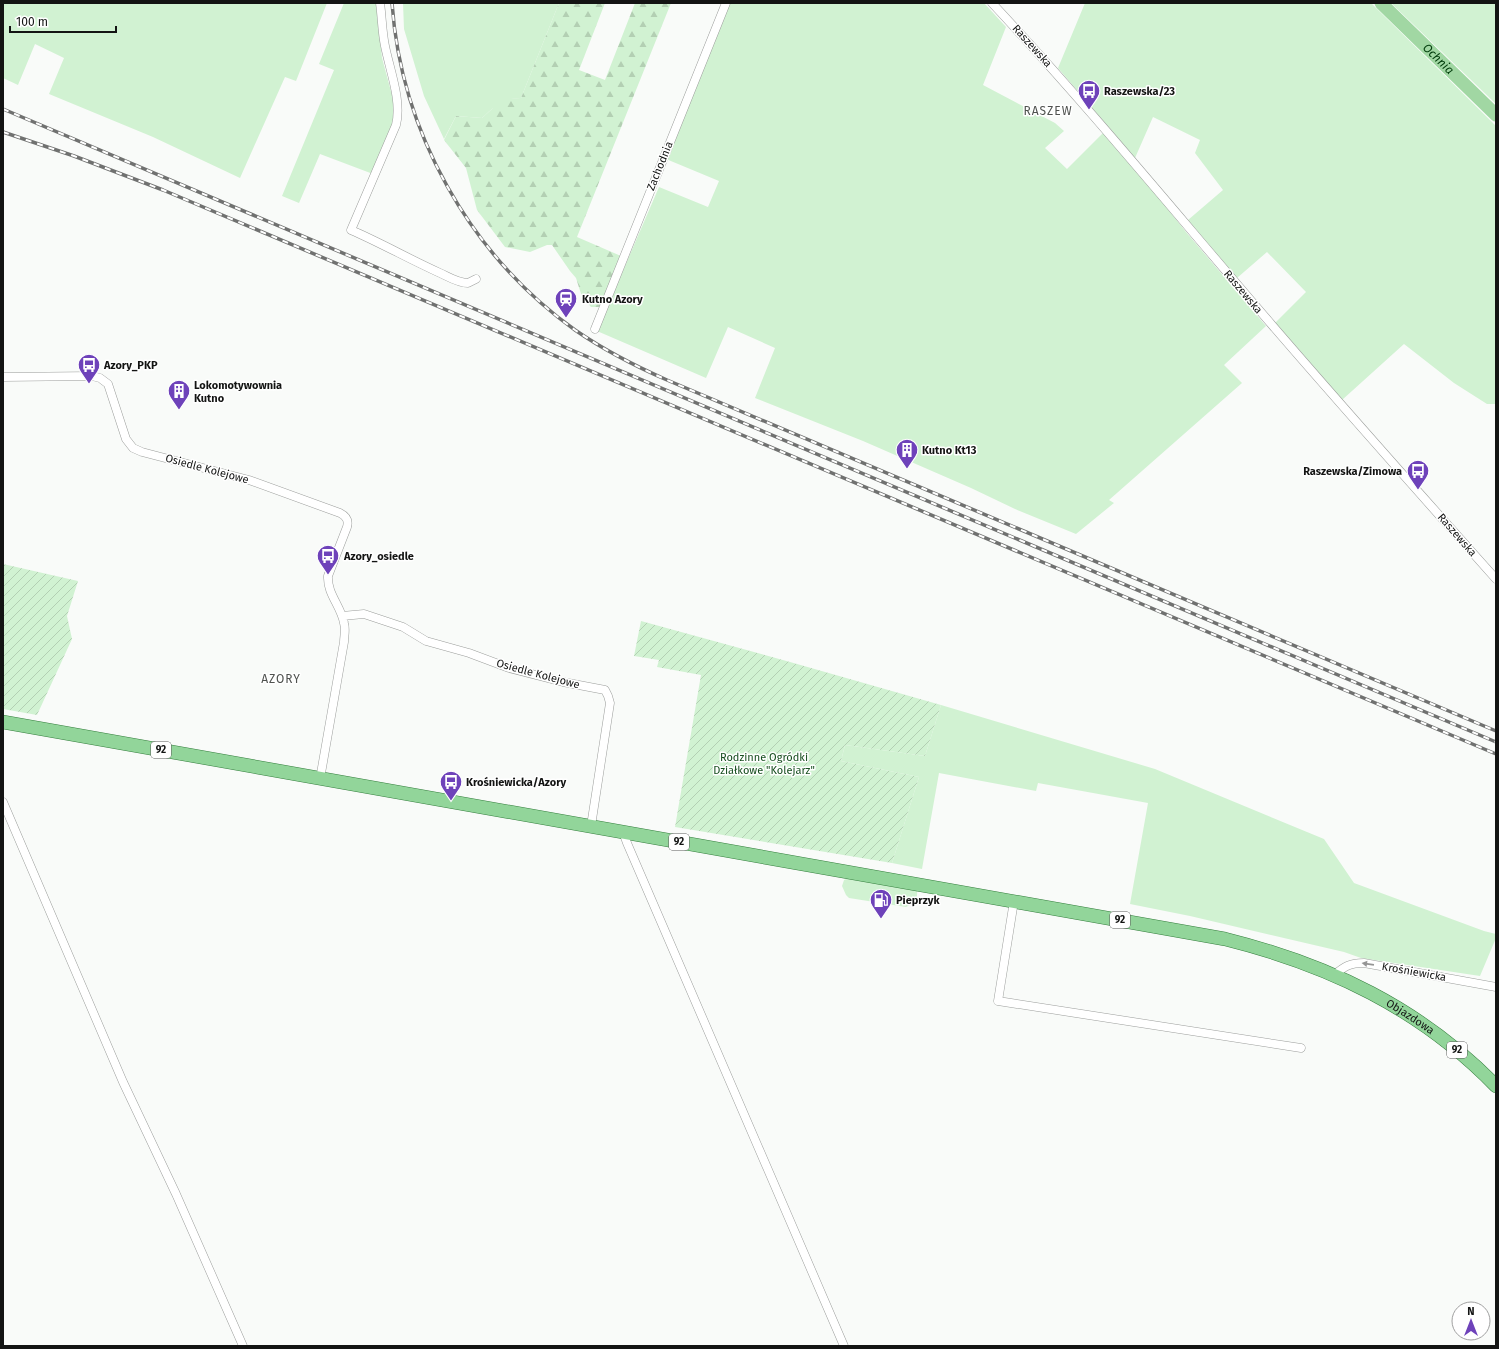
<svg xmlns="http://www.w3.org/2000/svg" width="1499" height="1349" font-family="'Fira Sans',sans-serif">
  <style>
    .green { fill: #d1f2d2 }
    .forest { fill: url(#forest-firs) }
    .garden { fill: url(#garden-furrows) }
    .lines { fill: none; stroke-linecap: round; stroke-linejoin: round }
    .river { stroke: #a1d7a3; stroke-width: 13 }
    .minor-casing { stroke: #9c9e9c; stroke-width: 9 }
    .primary-casing { stroke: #367f3f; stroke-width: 14 }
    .minor { stroke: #fff; stroke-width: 8 }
    .primary { stroke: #92d59a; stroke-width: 13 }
    .rail-casing { stroke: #707170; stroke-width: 3.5 }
    .rail { stroke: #fff; stroke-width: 2; stroke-dasharray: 6; stroke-linecap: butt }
    .oneway { fill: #959595 }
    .labels { text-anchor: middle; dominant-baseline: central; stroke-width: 3; stroke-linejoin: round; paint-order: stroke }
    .shield { fill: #fff; stroke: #5a5a5a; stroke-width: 1 }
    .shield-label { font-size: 10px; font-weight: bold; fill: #131413 }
    .street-label { font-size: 11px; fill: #131413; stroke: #fff }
    .poi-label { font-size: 11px; font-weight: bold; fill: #131413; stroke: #fff; text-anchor: start }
    .park-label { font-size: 11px; fill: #164e1e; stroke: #fff }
    .water-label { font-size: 12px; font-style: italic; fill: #003c0b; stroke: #fff }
    .neighbourhood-label { font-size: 12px; letter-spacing: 1px; fill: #4f524f; stroke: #fff }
  </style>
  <defs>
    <pattern id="forest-firs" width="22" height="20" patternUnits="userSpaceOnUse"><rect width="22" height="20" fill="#d1f2d2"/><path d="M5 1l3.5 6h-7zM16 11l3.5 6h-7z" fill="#b3cfb3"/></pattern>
    <pattern id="garden-furrows" width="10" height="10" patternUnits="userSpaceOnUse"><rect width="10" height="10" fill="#d1f2d2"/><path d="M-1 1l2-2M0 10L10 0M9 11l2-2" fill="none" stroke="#b3cfb3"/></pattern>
  </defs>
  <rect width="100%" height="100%" fill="#f9fbf9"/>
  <path class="green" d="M3,3h324l-31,78 -11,-4 -45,101 -87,-41 -104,-43 15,-36 -29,-14 -17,41 -15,-7z
    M344,3h32l6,55 14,52 -1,13 -22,51 -53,-20 -21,49 -17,-7 52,-126 -15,-6z
    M403,3h156l-38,95c-18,0 -26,8 -39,20l-26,-2 -12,23 -20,-43 -20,-67z
    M728,3h256l22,24 -23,58 72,38 9,8 -19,17 22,21 36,-36 30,32 53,67 80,94 -42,39 18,18 -133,117 5,3 -38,31 -61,-25 -44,-21 -108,-47 -108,-43 20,-50 -47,-21 -22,51 -109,-47 62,-144 49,20 11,-26 -53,-22z
    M1085,3h286l125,123v278h-9l-33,-21 -50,-39 -62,56 -48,-56 -20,-20 32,-32 -39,-40 -30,26 -49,-58 35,-30 -28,-37 5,-13 -47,-23 -18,41 -77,-90z
    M1391,3h105v101l-1,-1z
    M941,705l214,64 169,70 30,44 130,48 12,3v4l-16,38 -119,-18 -17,-6 -154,-36 -60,-12 18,-101 -110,-20 -2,8 -97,-18 -17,96 -30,-6 27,-86 -78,-16 4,-16 80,11z
    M849,878l68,13c1,8 -3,13 -11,16l-57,-9 -3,-3 -4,-9 2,-6z"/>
  <path class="forest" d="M559,3h46l-26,67 26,10 30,-77h36l-94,234 44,19 -15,41 -7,10h-8l-9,-10 -6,-19 -6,-7 -18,-26h-5l-17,7 -25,-5 -28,-37 -11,-42 -22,-28 12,-24 26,2 11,-10v-9l28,-1z"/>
  <path class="garden" d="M3,564l75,17 -11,35 5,23 -35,76 -34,-6z
    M641,621l149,41 151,43 -16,51 -80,-11 -4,16 78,16 -27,86 -217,-36 26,-152 -44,-8 2,-7 -25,-4z"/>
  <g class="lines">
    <path class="river" id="s1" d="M1381,3l115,112"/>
    <g class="minor-casing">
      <path id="minor" d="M380,3c2,14 2,29 5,43 5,25 17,55 11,79l-45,105c30,13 58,29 89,43 9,4 18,10 28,10l8,-4
        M992,3c97,104 187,214 280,322 74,86 149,170 224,254
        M595,329l131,-326
        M3,377l89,-1 8,2 8,6 18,55 7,9 9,4 107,28 91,33c6,3 9,7 7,14l-19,49c-1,18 13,30 16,47 2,7 0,13 0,19l-24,137
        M342,616l22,-2 39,13 23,14 43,12 40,15 54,14 42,8 3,6 2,7 -19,123
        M3,802l120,280 53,112 67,152
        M623,832l4,11 217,503
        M1014,901l-16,100 303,47
        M1334,975c11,-9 16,-12 30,-12l132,24"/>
    </g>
    <g class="primary-casing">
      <g id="primary">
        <path id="s2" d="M3,722l1222,217c104,26 195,69 271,147"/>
      </g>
    </g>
    <use href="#minor" class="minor"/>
    <use href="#primary" class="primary"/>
    <g class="rail-casing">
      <path id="rail" d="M392,3c9,129 78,252 183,327 29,20 60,36 92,50l829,351
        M3,109l1493,633
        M3,132l71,24 89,34 1333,564"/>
    </g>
    <use href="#rail" class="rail"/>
  </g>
  <defs><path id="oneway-solid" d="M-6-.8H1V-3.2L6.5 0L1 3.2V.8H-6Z"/></defs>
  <use class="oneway" href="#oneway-solid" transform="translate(1368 964) rotate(-172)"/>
  <defs>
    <g id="bus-pin" transform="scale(1.15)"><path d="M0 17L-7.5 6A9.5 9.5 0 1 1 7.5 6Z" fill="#6e42ba" stroke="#fff"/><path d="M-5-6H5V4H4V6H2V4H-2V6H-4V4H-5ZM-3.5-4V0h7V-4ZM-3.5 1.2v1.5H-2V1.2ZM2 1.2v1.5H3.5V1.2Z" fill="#fff"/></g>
    <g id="station-pin" transform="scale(1.15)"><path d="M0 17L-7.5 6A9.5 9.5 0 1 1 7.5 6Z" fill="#6e42ba" stroke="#fff"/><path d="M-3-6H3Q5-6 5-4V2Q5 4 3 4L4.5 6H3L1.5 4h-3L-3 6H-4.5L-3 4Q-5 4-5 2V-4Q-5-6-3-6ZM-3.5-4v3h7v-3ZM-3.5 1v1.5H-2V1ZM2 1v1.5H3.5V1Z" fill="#fff"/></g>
    <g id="building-pin" transform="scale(1.15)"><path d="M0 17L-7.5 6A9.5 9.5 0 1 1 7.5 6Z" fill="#6e42ba" stroke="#fff"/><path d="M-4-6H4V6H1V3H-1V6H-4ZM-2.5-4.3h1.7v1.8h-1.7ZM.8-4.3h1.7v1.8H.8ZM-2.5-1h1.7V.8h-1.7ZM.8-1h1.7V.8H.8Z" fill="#fff"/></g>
    <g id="fuel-pin" transform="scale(1.15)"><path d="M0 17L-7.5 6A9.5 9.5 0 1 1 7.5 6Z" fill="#6e42ba" stroke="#fff"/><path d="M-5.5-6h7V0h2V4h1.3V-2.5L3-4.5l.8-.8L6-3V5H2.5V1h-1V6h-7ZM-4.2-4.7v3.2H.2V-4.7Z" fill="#fff"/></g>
  </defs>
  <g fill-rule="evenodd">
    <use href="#bus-pin" x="1089" y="91"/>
    <use href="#station-pin" x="566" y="299"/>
    <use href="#bus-pin" x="89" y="365"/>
    <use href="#building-pin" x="179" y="391"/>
    <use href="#building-pin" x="907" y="450"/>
    <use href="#bus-pin" x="1418" y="471"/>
    <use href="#bus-pin" x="328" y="556"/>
    <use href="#bus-pin" x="451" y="782"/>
    <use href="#fuel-pin" x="881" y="900"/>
  </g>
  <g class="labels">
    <g class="shield">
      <rect x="151" y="742" width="20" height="16" rx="3"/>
      <rect x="669" y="834" width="20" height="16" rx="3"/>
      <rect x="1110" y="912" width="20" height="16" rx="3"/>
      <rect x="1447" y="1042" width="20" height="16" rx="3"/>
    </g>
    <g class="shield-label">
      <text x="161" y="750">92</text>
      <text x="679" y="842">92</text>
      <text x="1120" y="920">92</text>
      <text x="1457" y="1050">92</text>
    </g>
    <g class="street-label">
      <text transform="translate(1032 46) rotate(48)">Raszewska</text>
      <text transform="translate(660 166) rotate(-68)">Zachodnia</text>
      <text transform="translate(1243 292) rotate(50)">Raszewska</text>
      <text transform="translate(207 469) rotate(15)">Osiedle Kolejowe</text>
      <text transform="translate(1457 535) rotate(49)">Raszewska</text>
      <text transform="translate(538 674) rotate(15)">Osiedle Kolejowe</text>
      <text transform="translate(1414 972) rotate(10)">Krośniewicka</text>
      <text stroke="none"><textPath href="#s2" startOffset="1443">Objazdowa</textPath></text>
    </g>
    <g class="poi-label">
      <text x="1104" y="91">Raszewska/23</text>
      <text x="582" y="299">Kutno Azory</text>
      <text x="104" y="365">Azory_PKP</text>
      <text x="194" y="385">Lokomotywownia<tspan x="194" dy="13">Kutno</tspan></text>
      <text x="922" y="450">Kutno Kt13</text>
      <text x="1402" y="471" text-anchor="end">Raszewska/Zimowa</text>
      <text x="344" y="556">Azory_osiedle</text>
      <text x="466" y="782">Krośniewicka/Azory</text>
      <text x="896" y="900">Pieprzyk</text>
    </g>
    <g class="park-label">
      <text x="764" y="757">Rodzinne Ogródki<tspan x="764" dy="13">Działkowe "Kolejarz"</tspan></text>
    </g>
    <g class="water-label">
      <text stroke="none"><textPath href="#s1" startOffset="80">Ochnia</textPath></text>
    </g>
    <g class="neighbourhood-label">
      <text x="1048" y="111">RASZEW</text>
      <text x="281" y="679">AZORY</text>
    </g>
  </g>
  <rect width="1499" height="1349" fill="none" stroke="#131413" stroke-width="8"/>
  <g transform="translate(1471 1321)"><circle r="19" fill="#ffffff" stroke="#a1a1a1"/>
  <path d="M0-3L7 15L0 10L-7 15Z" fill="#6e42ba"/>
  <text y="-6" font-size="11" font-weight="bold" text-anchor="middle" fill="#131413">N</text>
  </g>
  <path d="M10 26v6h106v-6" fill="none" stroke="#131413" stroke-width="2"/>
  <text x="16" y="26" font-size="12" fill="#131413" stroke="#ffffff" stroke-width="3" paint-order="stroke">100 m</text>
</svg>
